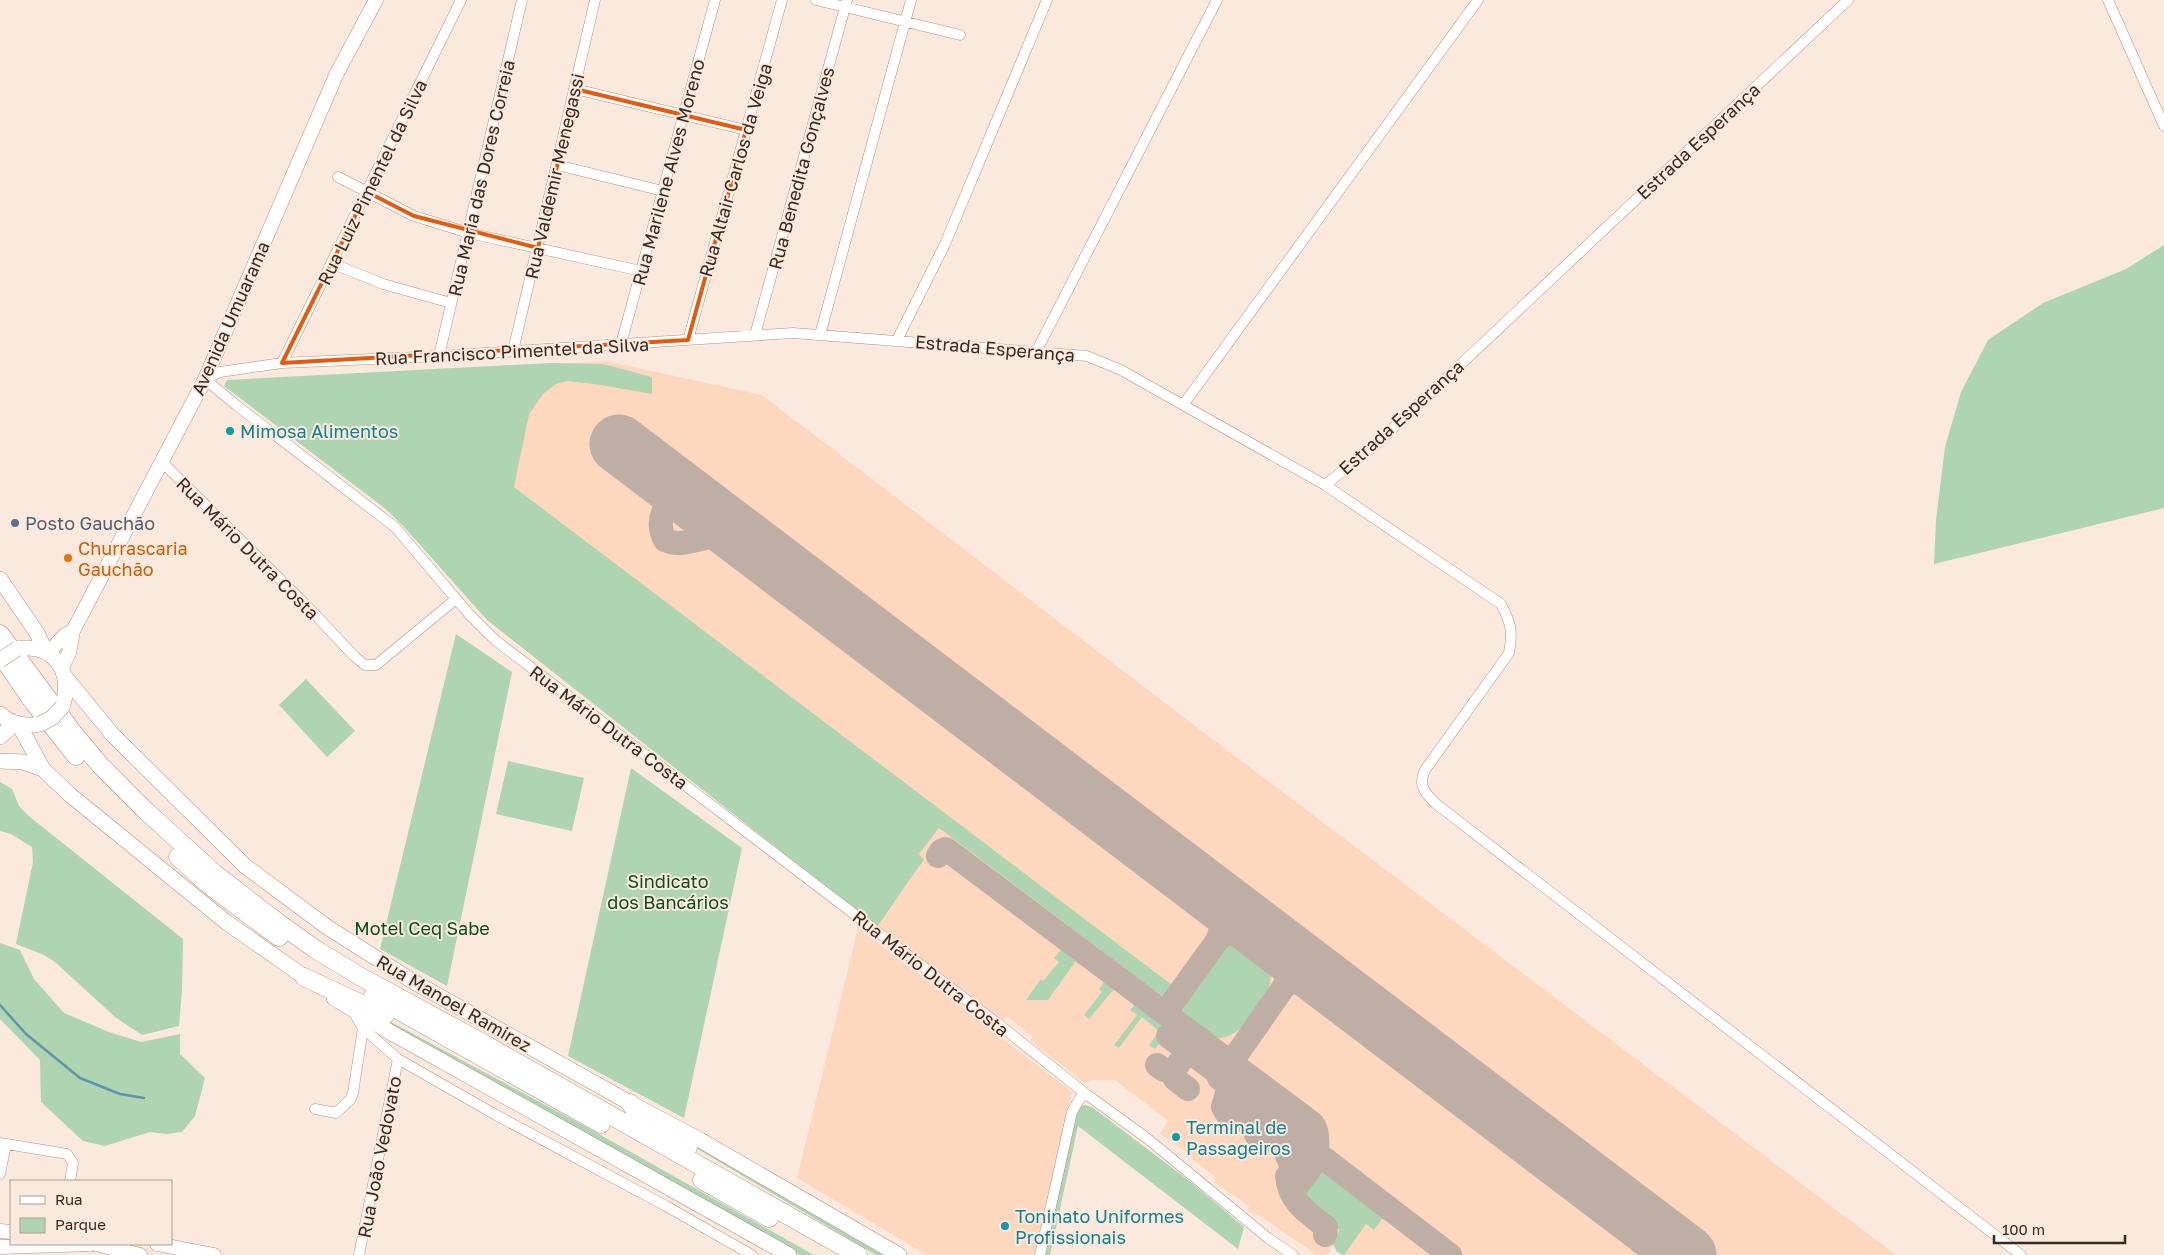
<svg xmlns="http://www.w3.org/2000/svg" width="2164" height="1255" font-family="'Golos Text',sans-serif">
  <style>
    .built { fill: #fdd8bf }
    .green { fill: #aed4b2 }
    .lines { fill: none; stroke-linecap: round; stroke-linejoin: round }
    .stream { stroke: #5c96aa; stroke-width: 2.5 }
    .taxiway { stroke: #beaea3; stroke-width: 24 }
    .runway { stroke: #beaea3; stroke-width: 59 }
    .street-casing { stroke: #ae927f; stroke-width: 11 }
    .secondary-casing { stroke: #ae927f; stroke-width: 15 }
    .primary-casing { stroke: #ae927f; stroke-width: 16 }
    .highway-casing { stroke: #ae927f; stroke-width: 19 }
    .street { stroke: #fff; stroke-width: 10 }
    .secondary { stroke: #fff; stroke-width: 14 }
    .primary { stroke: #fff; stroke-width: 15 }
    .highway { stroke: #fff; stroke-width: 18 }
    .primary-bridge-casing { stroke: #ae927f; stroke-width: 16; stroke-linecap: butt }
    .primary-bridge { stroke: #fff; stroke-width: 15 }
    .marked { fill: none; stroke: #e8590c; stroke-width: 4; stroke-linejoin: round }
    .culture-dot { fill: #0f9aa8; stroke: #fce9dd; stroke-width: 2 }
    .service-dot { fill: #5c6f8a; stroke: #fce9dd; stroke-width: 2 }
    .food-dot { fill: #e8710a; stroke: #fce9dd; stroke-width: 2 }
    .labels { text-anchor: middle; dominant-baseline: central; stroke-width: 4; stroke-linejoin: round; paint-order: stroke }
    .street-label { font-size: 18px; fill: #352a22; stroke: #fce9dd }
    .culture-label { font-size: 18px; fill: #0d838f; stroke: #fce9dd; text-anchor: start }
    .service-label { font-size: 18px; fill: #4e5e75; stroke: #fce9dd; text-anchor: start }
    .food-label { font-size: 18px; fill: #c56008; stroke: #fce9dd; text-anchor: start }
    .park-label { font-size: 18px; fill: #084c1b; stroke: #fce9dd }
  </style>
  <rect width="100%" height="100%" fill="#fce9dd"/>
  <path class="built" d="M606,361l156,34 445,340 689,520h-555l-7,-10 -7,10h-10l-60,-41 -2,1 -8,-5 2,-4 -35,-24 2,-5 -24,-18 1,-2 -33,-23 8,-13 -53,-41h-24l-7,3 -54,-43 3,-3 -26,-21 -4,5 -126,-94 19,-27 -433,-388 -30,-142z
    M858,928l214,164 -38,163h-107l-130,-77z"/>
  <path class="green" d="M2164,245v263l-230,56 2,-44 9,-73 16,-55 27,-52 55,-37 83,-34z
    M550,363l53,1 49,13v17l-57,-10 -28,-3 -11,3 -13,10 -14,20 -15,73 658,498 1,3 -3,5 -5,4 -10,-6 -216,-163 -20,26 5,6c-17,22 -31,45 -47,67l-390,-307 -82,-92 -18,-18 -163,-124 3,-6z
    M456,634l56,38 -65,314 -67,-37z
    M306,679l49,52 -28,26 -48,-52z
    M508,761l76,17 -12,53 -76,-17z
    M631,768l111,80 -58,270 -116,-62z
    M0,782l12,7 7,17 11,11 153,122 -1,51 -3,36 -37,9 -27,-18 -60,-55 -11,-7 -28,-11 17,-82 -1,-15 -21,-13 -11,-3z
    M1231,934c13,9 36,19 39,36 6,23 -29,71 -54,68 -15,-2 -30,-19 -42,-28z
    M0,943l20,7 14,29 30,34 45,19 32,10 39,-8v20l25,24 -10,38 -13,16 -15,2 -17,-2 -45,14 -22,-5 -42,-39 -1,-42 -40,-41z
    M1066,944l14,11 -32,45h-22l15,-21 2,2 16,-19 -5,-4z
    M1109,976l10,7 -30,36 -5,-4 18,-23 -3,-3z
    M1138,1000l35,25 -18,24 -6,-4 10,-14 -17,-14 -23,31 -5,-3 23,-30 -7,-5z
    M365,1008l225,121 224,126h-15l-393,-220z
    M1085,1105l7,2 96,73 56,47 -6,22 -160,-123 -28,129h-6l30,-140 7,-9z
    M662,1125l228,130h-14l-190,-113z
    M1319,1165l66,50 -11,15 -8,-6 -22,31 -7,-3 -5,-10 8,-12 -42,-33 3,-8z"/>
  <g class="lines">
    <path class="stream" d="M0,1005l26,29 54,44 40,16 24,4"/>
    <path class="taxiway" d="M678,489c-12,15 -24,31 -13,51 22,11 50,-13 77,-3
      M938,856l3,-5 5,-2 276,207 7,2 6,-1 -8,8 4,6 7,4 8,-1
      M1217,941l14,-12 22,-4
      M1279,945l6,7 4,10 -1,19 -53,76 -1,4 3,6 75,56c4,5 5,9 5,15 3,24 -9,32 -22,51
      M1285,986c14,-10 23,-11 39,-7
      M1165,1013l52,-72 6,-17 1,-21
      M1168,1036l49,36 2,6 231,177
      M1157,1065l7,5 9,1 24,-32
      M1173,1071l2,8 13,10
      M1228,1089l-5,18 6,10 8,3 14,-18h7l6,-7
      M1273,1129l-1,5 -4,6h-8l-4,-6 17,-24 8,-5
      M1296,1146l-6,3 -3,7 3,6 6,2
      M1287,1176c2,26 21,37 39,51l-1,8"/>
    <path class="runway" d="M619,444l1068,811"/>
    <g class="street-casing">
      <path id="street" d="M816,0l144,35
        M2108,0l56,126
        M575,89l171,41
        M557,165l106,26
        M338,177l76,39 55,17 172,38
        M331,263l52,21 68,19
        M755,335l92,-335
        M820,335l91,-335
        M688,340l94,-340
        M897,340l48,-96 102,-244
        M621,344l94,-344
        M513,351l82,-351
        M1036,352l181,-352
        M439,356l83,-356
        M282,363l179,-363
        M1183,405l295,-405
        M162,462l145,144 47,50 11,9h11l80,-66
        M1325,485l176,119c10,19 12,28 8,49l-84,117c-7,15 -1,22 10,33l586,452
        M353,1011l10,17 35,31 98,56 170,91 86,49
        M1086,1094l-84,-67 -507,-387 -27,-27 -73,-86 -159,-122 -31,-26 15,-7 62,-9 157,-7 354,-23 294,23 34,14 204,115 50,-40 473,-445
        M315,1109l21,4 14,-13 3,-7 10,-65
        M0,1143l67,11 6,9 -3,18
        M0,1174l6,-30
        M359,1255l39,-196
        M1040,1255l32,-143 8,-14 6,-4 62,45 120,99 25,17"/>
    </g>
    <g class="secondary-casing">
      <path id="secondary" d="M48,653l17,-18 8,-4
        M62,667l7,-14 4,-22 132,-252 132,-306 39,-73
        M0,1231l11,1
        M96,1244l44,11
        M157,1244l57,11
        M0,1247l91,-3"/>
    </g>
    <g class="primary-casing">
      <path id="primary" d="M0,579l37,54 9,19
        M17,649c38,-7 57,24 45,58
        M66,678l46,56 133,132 82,61 87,55 216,121 70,37 199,115
        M0,714c12,11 25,13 40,10
        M19,725l24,44 26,25 157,128 87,61
        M0,737l15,-14
        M0,761l23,1 20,7
        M334,998l56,34 399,223"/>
    </g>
    <g class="highway-casing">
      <path id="highway" d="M0,634l74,100 27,32 45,45 68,62 66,51 35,25 46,28 118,64 379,214
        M0,654l34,49 42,53
        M178,857l31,28 70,52
        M304,977l81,38
        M373,996l228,128
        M630,1103l7,10 51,34
        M702,1180l67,38"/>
    </g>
    <use href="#street" class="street"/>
    <use href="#secondary" class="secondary"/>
    <use href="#primary" class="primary"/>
    <use href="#highway" class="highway"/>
    <g class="primary-bridge-casing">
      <path id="primary-bridge" d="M0,660l17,-11
        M40,724l12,-6 10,-11"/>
    </g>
    <use href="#primary-bridge" class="primary-bridge"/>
  </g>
  <path class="marked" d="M575,89l171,41 -58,210 -406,23 85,-171 47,24 124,32z"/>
  <g class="culture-dot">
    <circle cx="230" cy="431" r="5"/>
    <circle cx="1176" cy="1137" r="5"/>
    <circle cx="1005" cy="1226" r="5"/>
  </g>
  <circle class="service-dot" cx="15" cy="523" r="5"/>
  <circle class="food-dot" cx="68" cy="558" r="5"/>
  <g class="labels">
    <g class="street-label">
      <text transform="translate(1698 141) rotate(-43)">Estrada Esperança</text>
      <text transform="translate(801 168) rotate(-75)">Rua Benedita Gonçalves</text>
      <text transform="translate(735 170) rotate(-74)">Rua Altair Carlos da Veiga</text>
      <text transform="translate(668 172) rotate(-75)">Rua Marilene Alves Moreno</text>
      <text transform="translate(554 176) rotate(-77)">Rua Valdemir Menegassi</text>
      <text transform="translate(481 178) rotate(-77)">Rua Maria das Dores Correia</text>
      <text transform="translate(372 182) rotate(-64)">Rua Luiz Pimentel da Silva</text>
      <text transform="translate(230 318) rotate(-66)">Avenida Umuarama</text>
      <text transform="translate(995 348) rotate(5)">Estrada Esperança</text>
      <text transform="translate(512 351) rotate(-3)">Rua Francisco Pimentel da Silva</text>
      <text transform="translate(1401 417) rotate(-42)">Estrada Esperança</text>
      <text transform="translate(248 548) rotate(45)">Rua Mário Dutra Costa</text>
      <text transform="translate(609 727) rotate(37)">Rua Mário Dutra Costa</text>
      <text transform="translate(931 973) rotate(38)">Rua Mário Dutra Costa</text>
      <text transform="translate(454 1003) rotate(30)">Rua Manoel Ramirez</text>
      <text transform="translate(379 1157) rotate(-79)">Rua João Vedovato</text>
    </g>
    <g class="culture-label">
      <text x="240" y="431">Mimosa Alimentos</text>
      <text x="1186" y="1127">Terminal de<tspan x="1186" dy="21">Passageiros</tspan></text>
      <text x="1015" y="1216">Toninato Uniformes<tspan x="1015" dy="21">Profissionais</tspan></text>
    </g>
    <g class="service-label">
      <text x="25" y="523">Posto Gauchão</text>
    </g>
    <g class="food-label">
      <text x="78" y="548">Churrascaria<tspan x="78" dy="21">Gauchão</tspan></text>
    </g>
    <g class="park-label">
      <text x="668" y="881">Sindicato<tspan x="668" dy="21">dos Bancários</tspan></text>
      <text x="422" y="928">Motel Ceq Sabe</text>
    </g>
  </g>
  <rect x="10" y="1180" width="162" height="65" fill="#fce9dd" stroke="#ac9d92"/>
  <rect x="20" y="1196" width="25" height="8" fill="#ffffff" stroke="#ac9d92"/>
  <text x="55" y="1205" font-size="15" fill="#352a22">Rua</text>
  <rect x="20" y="1218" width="25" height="15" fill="#aed4b2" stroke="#ac9d92"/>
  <text x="55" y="1230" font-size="15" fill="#352a22">Parque</text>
  <path d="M1994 1235v8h131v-8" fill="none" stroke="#352a22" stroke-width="2.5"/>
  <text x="2002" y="1235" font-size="15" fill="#352a22" stroke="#fce9dd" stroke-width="4" paint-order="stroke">100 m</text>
</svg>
